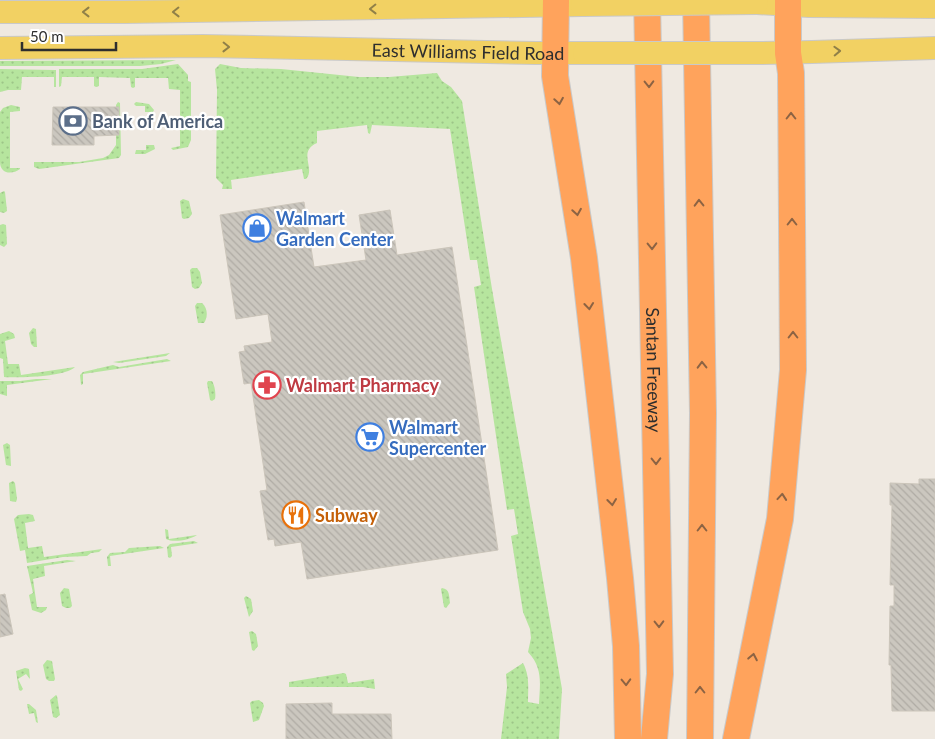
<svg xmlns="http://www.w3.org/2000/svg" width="935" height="739" font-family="Lato,sans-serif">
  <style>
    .grass { fill: url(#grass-dots) }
    .building { fill: url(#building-back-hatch); stroke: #cbc5ba }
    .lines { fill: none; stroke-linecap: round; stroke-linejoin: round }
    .major-casing { stroke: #c9c9c9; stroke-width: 24 }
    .highway-casing { stroke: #c9c9c9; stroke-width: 28 }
    .major { stroke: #f2d163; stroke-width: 22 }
    .highway { stroke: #ffa35c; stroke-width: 26 }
    .major-bridge-casing { stroke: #c9c9c9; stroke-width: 24; stroke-linecap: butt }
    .major-bridge { stroke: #f2d163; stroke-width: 22 }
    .oneway { stroke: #908048 }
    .oneway2 { stroke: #8c6343 }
    .labels { text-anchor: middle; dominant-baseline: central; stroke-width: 4.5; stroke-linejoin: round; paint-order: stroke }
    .street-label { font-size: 18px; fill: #2e2e2e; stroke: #fff }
    .service-label { font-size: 18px; font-weight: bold; fill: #4e5e75; stroke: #fff; text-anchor: start }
    .shop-label { font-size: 18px; font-weight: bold; fill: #366cbe; stroke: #fff; text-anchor: start }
    .health-label { font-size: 18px; font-weight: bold; fill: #be3a42; stroke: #fff; text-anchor: start }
    .food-label { font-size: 18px; font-weight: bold; fill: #c56008; stroke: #fff; text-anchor: start }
  </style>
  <defs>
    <pattern id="grass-dots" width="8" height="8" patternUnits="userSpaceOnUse" patternTransform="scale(1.25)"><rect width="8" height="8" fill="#b6e59e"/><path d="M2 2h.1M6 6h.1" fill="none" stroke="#9dc588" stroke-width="1.8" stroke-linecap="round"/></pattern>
    <pattern id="building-back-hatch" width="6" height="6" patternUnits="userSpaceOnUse" patternTransform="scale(1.25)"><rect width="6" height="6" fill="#cbc7bf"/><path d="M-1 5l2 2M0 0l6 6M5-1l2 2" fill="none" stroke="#afaba4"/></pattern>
  </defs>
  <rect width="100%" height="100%" fill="#efe9e1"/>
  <path class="grass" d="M176,60l-15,4 -21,2h-140v-5z
    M178,64l10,11v6l3,1v58l-3,7 -15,3 -2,-2 9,-2v-56l-11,-1 -1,-11h-33v9l-2,1 -2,-1 -1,-9 -31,-1v9l-3,1 -2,-1v-9h-32l-1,9 -2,1v-18h83z
    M220,64l21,4 40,1 78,8h30l48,-4 5,8 9,6 11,14 30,188 70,400 -3,50h-58l6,-52 -1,-13 17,-11c7,13 5,25 5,39l11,2c1,-21 4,-36 -11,-52l3,-14 -1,-9 -7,-17 -12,-76 7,-2 -4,-25 -7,1 -33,-223 7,-2 -4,-25h-7l-20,-131 -78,-4 -2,9 -2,-1 -1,-8 -50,6v12c-20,9 -1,25 -11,36h-2l-2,-10 -71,11 1,9h-10l1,-4 -7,-7 1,-88 -2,-21z
    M0,69l56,1v17h-2v-10h-32l-1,13h-13l-8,2z
    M118,102l2,1 1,52 -2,3 -80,11 -5,-2v-5h45l24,-4 6,-3 7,-10v-40z
    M136,102l13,2 5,6 -1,2h-8v-6h-9l-2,-2z
    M11,105l9,2v4l-10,1v56h10v1c-8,6 -20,5 -20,-7v-50l3,-4z
    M146,145h8l1,4 -10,5h-10l1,-4h10z
    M4,191l1,1 2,19 -3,2 -4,-1v-19z
    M183,199l6,2 3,13 -3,4 -5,1 -2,-1 -2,-17z
    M3,224l3,1 1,19 -3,3 -4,-2v-20z
    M192,268h5l3,4 2,11 -3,5 -4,1 -3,-2 -2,-17z
    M197,303h5c6,5 6,14 2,20h-6l-3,-17z
    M33,328l3,1 1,18h-3l-3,-3 -2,-11z
    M9,331l5,3 1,4 -10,3 3,23h11l2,11 54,-8c-10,10 -56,11 -71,10l-1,-18 -3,-1v-24z
    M170,353l-4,3 -47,7 -6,-1z
    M167,359l4,2 -88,13v10l-2,1 -1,-10 3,-3 30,-7 6,2z
    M36,379h16l-45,6v11l-7,-2v-13h20z
    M208,381h4c3,5 4,13 3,18l-3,2 -2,-1 -3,-17z
    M7,443l3,2 1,21 -5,-1 -3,-20z
    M13,481l2,2 2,16 -1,3 -6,-1 -1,-18z
    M29,514l4,1 2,6 -10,2 3,25 14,-2 2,11 58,-8 -3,3 -8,1 -4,3 -24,1 -36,6 -2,-13 -5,1 -6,-32 4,-4z
    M165,529l3,1 1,9 28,-4c-7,5 -24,8 -31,4z
    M194,541l4,2 -27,4 1,9 -2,2 -2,-1 -1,-10 3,-3z
    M160,546l4,2 -54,8 1,10h-3l-1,-9 3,-4 15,-1 4,-4z
    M67,560l9,1 -32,5 1,10 -12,3 4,28h10l-1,3 -5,3 -9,-3 -3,-15 4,-2 -6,-27z
    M64,588l5,1 3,17 -2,2h-4l-4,-2 -2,-13z
    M442,588c8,1 7,8 8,15l-4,5 -2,-1 -3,-18z
    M246,596l5,3 2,12 -4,6 -5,-19z
    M252,631l4,3 2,12 -4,5 -2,-1 -3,-18z
    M47,660l5,1 3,18 -1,2h-5l-3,-2 -3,-14z
    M25,668l4,1 1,10 -4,-5 -8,5 5,10 -2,2 -2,-1 -3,-19z
    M344,673l2,1 2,9 26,-4 1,10 -12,-2h-74v-5z
    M56,695l1,1 3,19 -4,3 -3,-1 -3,-17z
    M259,700l4,3 1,3 -5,14 -6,2 -3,-19 2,-2z
    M27,704h2l7,6 2,13 -2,-1 -2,-9 -5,1z"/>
  <path class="building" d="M53,107h66v28l-25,1v9h-42z
    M304,202l10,65 52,-7 -7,-45 31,-5 7,45 55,-8 46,303 -191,29 -6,-37 -26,4 -1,-7 -6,1 -8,-49 7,-1 -16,-107 -7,1 -5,-32 6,-1 -1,-5 28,-4 -4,-28 -32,5 -16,-104z
    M919,479h16v232h-43l-1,-46h-2l1,-59h4v-21h-4l2,-80h-2v-22l29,1z
    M5,594l8,40 -13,3v-42z
    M332,703v11h59l1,25h-106v-35z"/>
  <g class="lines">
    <g class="major-casing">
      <g id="major">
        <path d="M757,3l52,3 126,1"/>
        <path d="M0,12h125l457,-7"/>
        <path id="s1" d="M0,48l203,-2 333,7h48"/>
        <path d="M760,53l52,-1 123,-4"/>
      </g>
    </g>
    <g class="highway-casing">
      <g id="highway">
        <path d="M556,0l-1,76 29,182 36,320 6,68 2,93"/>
        <path id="s2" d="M647,0l13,674 -6,65"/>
        <path d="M696,0l7,413 -3,326"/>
        <path d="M736,739l44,-220 13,-149 -2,-297 -3,-20v-53"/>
      </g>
    </g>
    <use href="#major" class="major"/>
    <use href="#highway" class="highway"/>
    <g class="major-bridge-casing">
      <path id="major-bridge" d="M582,5l175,-2
        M584,53h176"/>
    </g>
    <use href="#major-bridge" class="major-bridge"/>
  </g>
  <defs><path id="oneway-chevron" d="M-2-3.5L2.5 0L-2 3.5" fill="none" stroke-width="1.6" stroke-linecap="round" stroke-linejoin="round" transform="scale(1.25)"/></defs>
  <g class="oneway">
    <use href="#oneway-chevron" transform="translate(373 9) rotate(179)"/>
    <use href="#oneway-chevron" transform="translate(86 12) rotate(-180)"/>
    <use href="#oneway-chevron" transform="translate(176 12) rotate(179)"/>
    <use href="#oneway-chevron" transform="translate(226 47) rotate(1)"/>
    <use href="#oneway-chevron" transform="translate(837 51) rotate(-2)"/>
  </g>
  <g class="oneway2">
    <use href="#oneway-chevron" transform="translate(649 84) rotate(89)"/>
    <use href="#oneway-chevron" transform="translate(559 101) rotate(81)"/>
    <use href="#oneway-chevron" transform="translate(791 116) rotate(-90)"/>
    <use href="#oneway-chevron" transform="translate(699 203) rotate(-91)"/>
    <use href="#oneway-chevron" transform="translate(577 212) rotate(81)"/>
    <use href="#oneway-chevron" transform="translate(792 222) rotate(-90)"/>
    <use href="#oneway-chevron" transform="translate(652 246) rotate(89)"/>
    <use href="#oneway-chevron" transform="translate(589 306) rotate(84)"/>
    <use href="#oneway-chevron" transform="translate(793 335) rotate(-90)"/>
    <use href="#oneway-chevron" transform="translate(702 365) rotate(-91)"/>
    <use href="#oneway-chevron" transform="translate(656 461) rotate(89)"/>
    <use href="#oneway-chevron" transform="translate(782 497) rotate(-85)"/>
    <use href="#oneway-chevron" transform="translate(612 502) rotate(83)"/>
    <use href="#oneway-chevron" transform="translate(702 528) rotate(-90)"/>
    <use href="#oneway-chevron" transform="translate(659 624) rotate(89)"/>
    <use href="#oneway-chevron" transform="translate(753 657) rotate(-79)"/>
    <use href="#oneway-chevron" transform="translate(626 682) rotate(88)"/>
    <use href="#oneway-chevron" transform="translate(700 690) rotate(-90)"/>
  </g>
  <defs>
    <g id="bank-ring" transform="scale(1.4375)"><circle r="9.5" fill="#fff" stroke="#5c6f8a" stroke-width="1.5"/><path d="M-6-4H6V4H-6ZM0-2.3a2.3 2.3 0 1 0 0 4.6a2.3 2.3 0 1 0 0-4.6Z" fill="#5c6f8a"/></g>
    <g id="shop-ring" transform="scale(1.4375)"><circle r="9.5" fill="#fff" stroke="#3f7fe0" stroke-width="1.5"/><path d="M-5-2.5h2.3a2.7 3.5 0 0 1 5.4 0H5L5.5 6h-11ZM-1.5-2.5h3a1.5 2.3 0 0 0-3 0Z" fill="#3f7fe0"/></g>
    <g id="pharmacy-ring" transform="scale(1.4375)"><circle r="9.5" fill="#fff" stroke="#e0444e" stroke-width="1.5"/><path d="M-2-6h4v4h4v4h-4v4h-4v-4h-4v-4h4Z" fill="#e0444e"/></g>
    <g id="supermarket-ring" transform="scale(1.4375)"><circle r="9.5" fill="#fff" stroke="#3f7fe0" stroke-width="1.5"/><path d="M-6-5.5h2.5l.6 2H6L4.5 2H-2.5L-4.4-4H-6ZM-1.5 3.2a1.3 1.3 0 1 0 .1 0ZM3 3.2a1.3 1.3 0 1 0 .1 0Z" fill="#3f7fe0"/></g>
    <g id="restaurant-ring" transform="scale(1.4375)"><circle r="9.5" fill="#fff" stroke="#e8710a" stroke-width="1.5"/><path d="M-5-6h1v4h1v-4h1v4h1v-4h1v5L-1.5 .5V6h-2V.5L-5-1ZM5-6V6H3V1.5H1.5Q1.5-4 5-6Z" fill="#e8710a"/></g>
  </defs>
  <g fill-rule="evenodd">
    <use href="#bank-ring" x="73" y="121"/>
    <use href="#shop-ring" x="257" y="228"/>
    <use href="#pharmacy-ring" x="267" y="385"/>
    <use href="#supermarket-ring" x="370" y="437"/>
    <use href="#restaurant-ring" x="296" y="515"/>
  </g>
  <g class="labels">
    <g class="street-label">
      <text stroke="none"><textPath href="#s1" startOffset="468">East Williams Field Road</textPath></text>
      <text stroke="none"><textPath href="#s2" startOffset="370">Santan Freeway</textPath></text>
    </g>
    <g class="service-label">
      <text x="92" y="121">Bank of America</text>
    </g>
    <g class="shop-label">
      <text x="276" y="218">Walmart<tspan x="276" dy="21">Garden Center</tspan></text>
      <text x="389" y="427">Walmart<tspan x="389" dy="21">Supercenter</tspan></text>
    </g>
    <g class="health-label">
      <text x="286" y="385">Walmart Pharmacy</text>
    </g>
    <g class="food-label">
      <text x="315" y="515">Subway</text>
    </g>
  </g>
  <path d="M22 42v8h94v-8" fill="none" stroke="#2e2e2e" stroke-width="2.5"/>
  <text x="30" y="42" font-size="15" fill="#2e2e2e" stroke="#ffffff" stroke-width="4" paint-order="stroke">50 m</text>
</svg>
